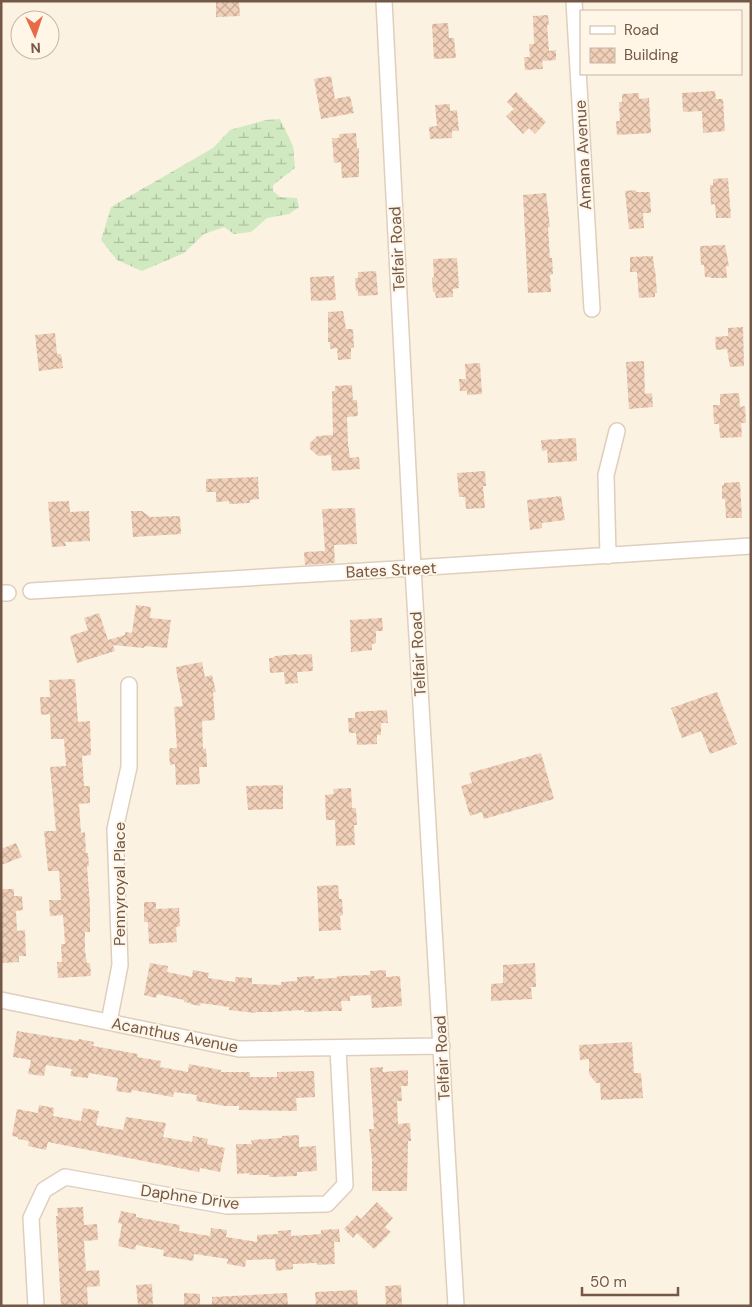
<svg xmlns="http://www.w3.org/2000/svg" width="752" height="1307" font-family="'DM Sans',sans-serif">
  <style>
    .wetland { fill: url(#wetland-marsh) }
    .building { fill: url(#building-cross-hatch) }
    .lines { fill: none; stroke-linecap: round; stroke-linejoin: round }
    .minor-casing { stroke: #e0cebd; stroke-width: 18 }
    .minor { stroke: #fff; stroke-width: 15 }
    .labels { text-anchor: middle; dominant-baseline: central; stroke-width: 4; stroke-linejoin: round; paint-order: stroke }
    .street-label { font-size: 16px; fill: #735848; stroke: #fff6e7 }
  </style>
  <defs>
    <pattern id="wetland-marsh" width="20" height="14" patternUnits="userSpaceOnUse" patternTransform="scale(1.25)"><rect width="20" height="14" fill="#d0e9c0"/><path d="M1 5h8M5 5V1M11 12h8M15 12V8" fill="none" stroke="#adc09e"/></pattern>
    <pattern id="building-cross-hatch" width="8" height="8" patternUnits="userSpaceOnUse" patternTransform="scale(1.25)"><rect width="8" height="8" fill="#f1d0b9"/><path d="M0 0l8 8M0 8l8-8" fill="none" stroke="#c8ac98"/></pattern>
  </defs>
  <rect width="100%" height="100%" fill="#fcf2e1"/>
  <path class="wetland" d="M280,119l13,27 2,22 -22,17v6l7,6 17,1 2,9 -10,7 -22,4 -16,14 -17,2 -10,-7 -20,7 -20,19 -42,18 -25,-11 -16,-20 10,-33 102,-59 17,-18 36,-10z"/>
  <path class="building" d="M216,1h23l1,15 -24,1z
    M548,15l1,10h-2l2,26 7,-1v10l-14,1 1,8 -18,1 -1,-13h6l-1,-13h5l-1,-28z
    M448,23l1,15h5l2,20 -22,1 -2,-35z
    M331,76l4,23 15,-3 4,17 -33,6 -7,-40z
    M715,91l1,8h7l2,32 -22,2 -1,-22 -19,1 -1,-19z
    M516,92l30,30 -11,12 -6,-6 -6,6 -17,-18 8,-7 -7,-7z
    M639,93v6l10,-1 2,35 -34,2 -1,-14h4l-1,-19h3v-8z
    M450,104v7l7,-1 2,21h-7v7l-22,1 -1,-12 8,-1 -2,-21z
    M356,133l1,16 2,-1v29l-17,1 -1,-16 -7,1 -2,-25h7v-4z
    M728,178l3,40h-15l-1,-14 -4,1 -1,-20h3v-6z
    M636,190v2h14l1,21h-8l1,15 -15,1 -4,-38z
    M546,193l4,34h-2l2,31h2l1,16 -3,1 1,17 -23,1 -5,-98z
    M725,245l4,21h-3l1,12h-17v-1h-5l-1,-12h-3l-1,-19z
    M653,256l1,12h1l2,25h-2v4l-16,1 -2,-26h-7v-15z
    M457,258l2,30 -6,1v8l-17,1 -1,-6h-2l-1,-14 2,-1 -1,-18z
    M376,271l2,24 -20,1v-6l-2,1 -1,-13h3v-6z
    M334,276l2,24 -25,1 -1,-24z
    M343,311l3,18h7l1,18 -3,1v11l-13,1 -1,-12 -7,1v-7h-2v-30z
    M743,327l1,39 -14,1 -3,-18 -11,1 -1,-13 13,-1v-8z
    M55,333l2,21h4l2,14 -24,3 -4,-36z
    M644,361l1,33 7,-1 1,14 -24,2 -3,-47z
    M480,363l2,31 -15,1v-4h-7l-1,-12h7l-1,-15z
    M352,385l1,15h4l1,16 -11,1 1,26 2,15 9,-1 1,12 -28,2 -1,-16 -13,1 -8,-7v-6l7,-7 16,-1 -1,-44h3v-5z
    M739,393l1,14 5,-1 1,17h-5l1,14 -22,1 -1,-14h-5l-1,-19h7v-11z
    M576,438l1,23 -29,2 -1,-13 -5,1 -1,-11z
    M485,471l1,15h-3l2,22 -19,1 -1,-12h-6l-2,-24z
    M258,477l1,22 -9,1v3l-21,1v-3l-13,1v-10h-10v-13z
    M740,482l2,36h-16l-1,-19h-3v-14h2v-2z
    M561,496l4,24 -23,3v5l-12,2 -3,-30z
    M69,501l1,11 19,-1 1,30 -25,1 1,4 -14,1 -4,-45z
    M355,508l2,36 -23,1 1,18 -30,2 -1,-13 21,-1 -3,-42z
    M131,511h11l8,6 30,-1 1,18 -48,3z
    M136,605l15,2 -1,11 21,2 -4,28 -22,-2 -1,2 -31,-3 2,6 -38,12 -7,-27 18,-6 -4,-12 15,-5 9,27 17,-5v-3l7,1z
    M382,618l1,13h-7v12l-4,1v6l-21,2 -1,-32z
    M297,654v1l15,-1 1,17 -16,1 1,11 -13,1 -1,-12 -14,1 -1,-15h4l2,-2z
    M202,662l3,15 7,-2 4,17h-3l2,28 -13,1 1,28 3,-1 1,19h-8l1,17 -24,1 -1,-21 -5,1 -1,-12 1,-5h7l-3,-41 9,-1 -7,-37v-2z
    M75,679l3,43 12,-1 1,34 -9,1 2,30h6v17l-11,1 2,29 4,-1 1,21h2l1,13h-2l3,39v27h-5v19l2,12h3l1,13 -33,2 -1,-16h5l-1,-18h4l-2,-29 -13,1 -1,-16h12l-2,-29h-11l-4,-40h12l-6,-64 16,-1 -2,-27h-13l-1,-25 -9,1 -1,-18h10l-1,-17z
    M717,692l20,52 -27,10 -9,-23 -19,7 -11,-30z
    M387,710l1,13h-7v12h-4v9l-20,1 -1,-12h-7l-1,-15h7v-6z
    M541,753l13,46 -70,20 -2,-7 -12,4 -9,-30 11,-3 -3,-10z
    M283,785v24l-35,1 -2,-24z
    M351,788l1,20h4l1,17h-3l1,20 -19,1 -1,-26h-9l-1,-25 9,-1 -1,-5z
    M16,843l6,14 -21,8v-16z
    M338,885l1,14h3l1,16 -3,1 1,14 -22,1 -2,-45z
    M1,889h13v7h8l1,14 -7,1 1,20 8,-1 1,26h-7v6l-18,1z
    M144,902h12v7l23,-1 1,18 -4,1 1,15 -28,2 -1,-22h-4z
    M150,963l18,3 -1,6 25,5 1,-7 16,3 -1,5 27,4v-5l17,1v6l29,1v-3l16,-1v-4l17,-1 1,3 21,-1 2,-2 32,-1v-4l16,-1v7l14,-1 2,30 -30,2 -1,-13 -21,1v5h-9l1,10h-13l-25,1v-2l-34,2h-14v1l-27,-3v-3l-28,-4 -1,3 -10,-2v-1l-6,-1v-2l-27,-6 -1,4 -12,-3z
    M535,963l1,24h-5l1,12 -41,2v-17l12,-1v-18z
    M17,1031l61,10 1,-2 15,3 -1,4 45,8 -1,3 24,4 -1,6 28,5 1,-8 32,6v2h29v5h27v-5l37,-1 1,26 -19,1 1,13 -58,-1v-4h-14l-29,-5 1,-6 -23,-3 -1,5 -41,-7 -1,3 -15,-2 2,-13 -29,-5 -1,5 -18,-2 2,-7 -26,-4 -2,11 -16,-2 3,-14 -18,-3z
    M632,1042l2,31h7l2,25 -42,2 -1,-17h-4l-7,-9v-15l-9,1 -1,-15z
    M383,1067v5l25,-2v16h-7l1,15h-5l1,23 12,-1 1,18h-3l-1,50h-35v-32l-3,-30h5l-4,-61z
    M39,1105l15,3 -1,8 28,5 2,-13 16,3 -3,14 27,5 3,-13 40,6 -3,14 29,5 1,-6 15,3 -1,5 18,4 -5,24 -20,-4 -1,4 -151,-30 -2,8 -18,-4 1,-5 -11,-2v-2l-6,-1 5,-27 21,4z
    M299,1135v12l17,-1 1,25 -20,1v4l-28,1v-2h-20v-2l-12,1 -1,-30h16l-1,-4 31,-2v-2z
    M377,1202l16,16 -8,9 6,5 -17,17 -17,-16 -4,5 -9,-9 13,-14 4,4z
    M83,1207l1,18 13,-1 1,16 -14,1 2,30 13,-1 1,16 -13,1 1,19h-27l-5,-90h2l-1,-8z
    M121,1211l15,3v3l44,8 -1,6 31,5 1,-8 16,2 -1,7 31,5v-7l21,-1v-3l13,-1v6l30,-2v-4l18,-1 1,13h-6l1,22 -18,1v-2l-24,1v5l-17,2 -1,-12 -29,1 -1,7 -18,-3 1,-5 -34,-5 -1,7 -30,-5 1,-6 -28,-5 -1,5 -17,-4 4,-22 -4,-1z
    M152,1284l1,22h-15l-2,-21z
    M401,1285l1,21h-16l-1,-20z
    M357,1290l1,16h-42l-1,-14z
    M184,1293l16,1v12h-16z
    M287,1293l1,13h-76v-9z"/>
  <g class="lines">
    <g class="minor-casing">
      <path id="minor" d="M384,1l29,567 43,738
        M574,1l18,308
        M608,556l-2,-81 11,-44
        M31,591l382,-23 338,-22
        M1,593h7
        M1,1000l238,49 203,-3
        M109,1022l11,-57 -5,-136 14,-62v-82
        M36,1306l-5,-88 13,-28 21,-13 162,29 100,-2 18,-19 -7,-137"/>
    </g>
    <use href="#minor" class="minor"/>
  </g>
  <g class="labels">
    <g class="street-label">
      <text transform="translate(583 155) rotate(-93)">Amana Avenue</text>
      <text transform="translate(397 249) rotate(-93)">Telfair Road</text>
      <text transform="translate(391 570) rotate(-3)">Bates Street</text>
      <text transform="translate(418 654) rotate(-93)">Telfair Road</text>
      <text transform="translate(119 884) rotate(-90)">Pennyroyal Place</text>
      <text transform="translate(175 1035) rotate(11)">Acanthus Avenue</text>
      <text transform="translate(442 1058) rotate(-93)">Telfair Road</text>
      <text transform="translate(190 1197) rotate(8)">Daphne Drive</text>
    </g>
  </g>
  <rect width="752" height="1307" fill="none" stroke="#735848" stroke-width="5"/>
  <rect x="580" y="10" width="162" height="65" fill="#fff6e7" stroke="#c7b7a7"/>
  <rect x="590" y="26" width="25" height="8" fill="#ffffff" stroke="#c7b7a7"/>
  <text x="624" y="35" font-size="15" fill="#735848">Road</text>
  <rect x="590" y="48" width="25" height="15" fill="url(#building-cross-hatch)" stroke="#c7b7a7"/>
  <text x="624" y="60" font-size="15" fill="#735848">Building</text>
  <g transform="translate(35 35) rotate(177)"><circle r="24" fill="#fff6e7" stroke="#c7b7a7"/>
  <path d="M0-4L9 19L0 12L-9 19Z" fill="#e66b46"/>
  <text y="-8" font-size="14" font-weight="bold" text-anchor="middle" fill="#735848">N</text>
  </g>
  <path d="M582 1287v8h96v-8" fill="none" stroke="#735848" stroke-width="2.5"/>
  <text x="590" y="1287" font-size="15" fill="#735848" stroke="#fff6e7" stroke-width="4" paint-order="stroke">50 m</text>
</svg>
